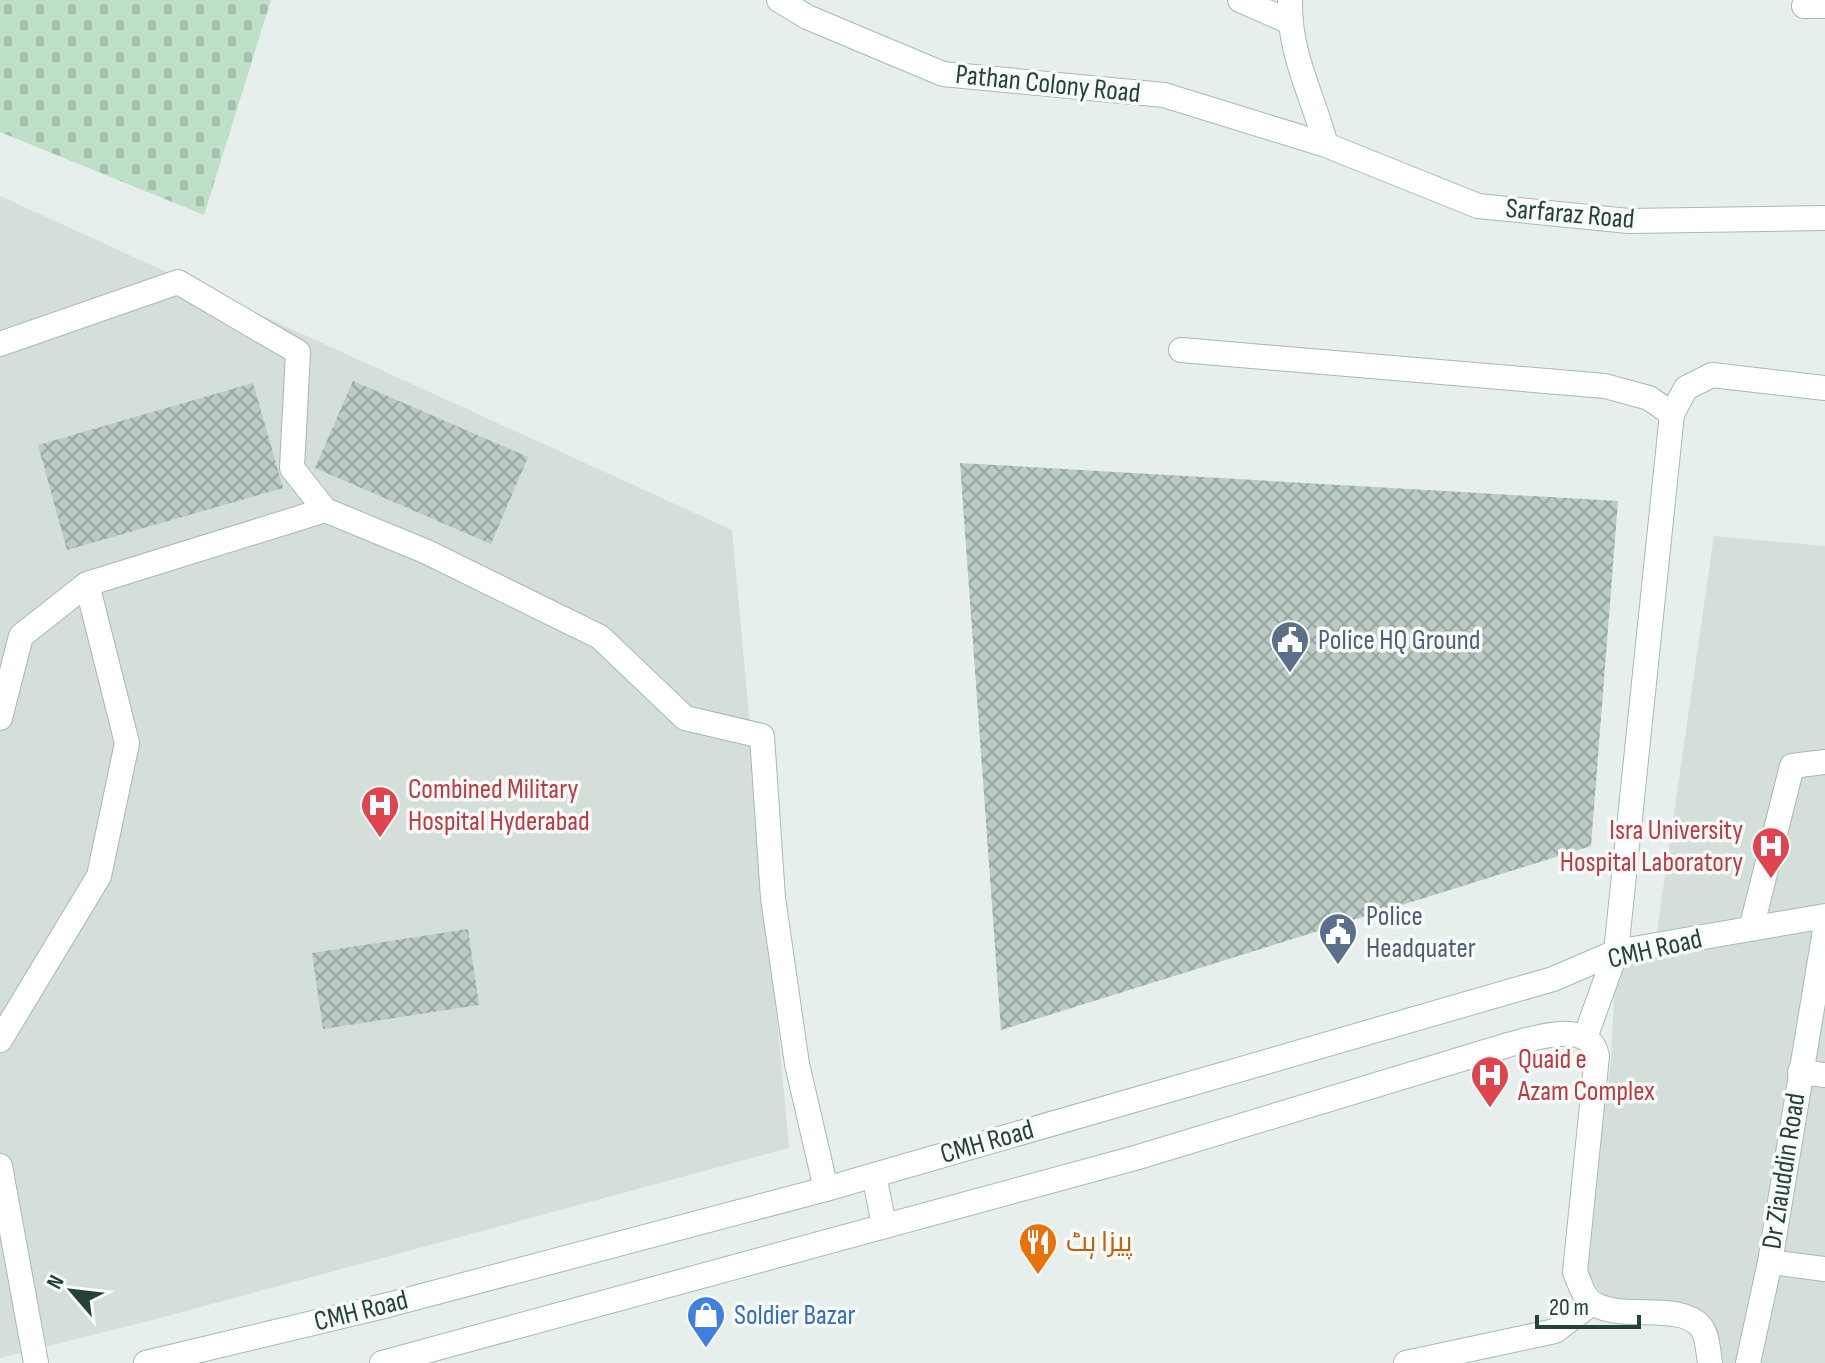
<svg xmlns="http://www.w3.org/2000/svg" width="1825" height="1363" font-family="'Sofia Sans Condensed',Cairo,sans-serif">
  <style>
    .built { fill: #d4dfda }
    .cemetery { fill: url(#cemetery-stones) }
    .building { fill: url(#building-cross-hatch) }
    .lines { fill: none; stroke-linecap: round; stroke-linejoin: round }
    .street-casing { stroke: #a8b8b2; stroke-width: 26 }
    .secondary-casing { stroke: #a4bbb3; stroke-width: 26 }
    .street { stroke: #fff; stroke-width: 24 }
    .secondary { stroke: #fff; stroke-width: 24 }
    .labels { text-anchor: middle; dominant-baseline: central; stroke-width: 7; stroke-linejoin: round; paint-order: stroke }
    .street-label { font-size: 28px; fill: #24423a; stroke: #f7fbf9 }
    .service-label { font-size: 28px; fill: #4e5e75; stroke: #f7fbf9; text-anchor: start }
    .health-label { font-size: 28px; fill: #be3a42; stroke: #f7fbf9; text-anchor: start }
    .food-label { font-size: 28px; fill: #c56008; stroke: #f7fbf9; text-anchor: start }
    .shop-label { font-size: 28px; fill: #366cbe; stroke: #f7fbf9; text-anchor: start }
  </style>
  <defs>
    <pattern id="cemetery-stones" width="16" height="16" patternUnits="userSpaceOnUse" patternTransform="scale(2)"><rect width="16" height="16" fill="#bfe0c8"/><path d="M2 7V4a2 2 0 0 1 4 0v3zM10 15v-3a2 2 0 0 1 4 0v3z" fill="#a4c1ad"/></pattern>
    <pattern id="building-cross-hatch" width="8" height="8" patternUnits="userSpaceOnUse" patternTransform="scale(2)"><rect width="8" height="8" fill="#bbcac4"/><path d="M0 0l8 8M0 8l8-8" fill="none" stroke="#98a6a0"/></pattern>
  </defs>
  <rect width="100%" height="100%" fill="#e6efeb"/>
  <path class="built" d="M0,196l732,334 57,618 -640,173 -149,37z
    M1714,536l111,10v817h-115l-19,-37 -85,-27 -17,-23 -4,-28 26,-189 5,-107 39,-7z"/>
  <path class="cemetery" d="M0,0h271l-67,215 -204,-83z"/>
  <path class="building" d="M353,381l175,76 -37,87 -176,-76z
    M253,383l30,105 -216,62 -29,-105z
    M960,463l658,38 -27,345 -590,184z
    M468,929l11,76 -156,24 -11,-76z"/>
  <g class="lines">
    <g class="street-casing">
      <path id="street" d="M1240,0l50,22
        M1804,6h21
        M0,344l178,-62 120,70 -6,116 33,42 -238,74 40,159 -28,133 -99,164
        M1181,350l424,36 44,12 23,16
        M325,510l102,42 173,85 85,81 77,18 11,162 24,166 29,125
        M0,718l21,-82 66,-52
        M1751,929l41,-163 33,-4
        M1800,1072l25,3
        M0,1166l36,197
        M1770,1262l55,7
        M1406,1363l149,-32 37,-28"/>
    </g>
    <g class="secondary-casing">
      <path id="secondary" d="M779,0l28,17 136,57 221,21 162,50 152,61 151,15 196,-3
        M1290,0c-1,55 22,93 36,145
        M1585,1038l31,-86 56,-538 14,-26 26,-13 113,13
        M874,1175l10,50
        M146,1363l242,-58 438,-116 727,-210 63,-27 209,-36
        M382,1363l753,-205 373,-113c24,-6 82,-27 89,11l-22,216c4,9 7,21 14,28 25,24 91,0 112,27 7,9 7,25 9,36
        M1748,1363l22,-101 55,-332"/>
    </g>
    <use href="#street" class="street"/>
    <use href="#secondary" class="secondary"/>
  </g>
  <defs>
    <g id="civic-pin" transform="scale(2)"><path d="M0 17L-7.5 6A9.5 9.5 0 1 1 7.5 6Z" fill="#5c6f8a" stroke="#f7fbf9"/><path d="M-.6-6.5H3V-4.5H.6V-3L4-1V1h2V6H-6V1h2V-1L-.6-3ZM-1.2 2.5V6h2.4V2.5Z" fill="#fff"/></g>
    <g id="hospital-pin" transform="scale(2)"><path d="M0 17L-7.5 6A9.5 9.5 0 1 1 7.5 6Z" fill="#e0444e" stroke="#f7fbf9"/><path d="M-5-5h3v3.5h4V-5h3V5h-3V1.5h-4V5h-3Z" fill="#fff"/></g>
    <g id="restaurant-pin" transform="scale(2)"><path d="M0 17L-7.5 6A9.5 9.5 0 1 1 7.5 6Z" fill="#e8710a" stroke="#f7fbf9"/><path d="M-5-6h1v4h1v-4h1v4h1v-4h1v5L-1.5 .5V6h-2V.5L-5-1ZM5-6V6H3V1.5H1.5Q1.5-4 5-6Z" fill="#fff"/></g>
    <g id="shop-pin" transform="scale(2)"><path d="M0 17L-7.5 6A9.5 9.5 0 1 1 7.5 6Z" fill="#3f7fe0" stroke="#f7fbf9"/><path d="M-5-2.5h2.3a2.7 3.5 0 0 1 5.4 0H5L5.5 6h-11ZM-1.5-2.5h3a1.5 2.3 0 0 0-3 0Z" fill="#fff"/></g>
  </defs>
  <g fill-rule="evenodd">
    <use href="#civic-pin" x="1290" y="640"/>
    <use href="#hospital-pin" x="380" y="805"/>
    <use href="#hospital-pin" x="1771" y="846"/>
    <use href="#civic-pin" x="1338" y="932"/>
    <use href="#hospital-pin" x="1490" y="1075"/>
    <use href="#restaurant-pin" x="1038" y="1242"/>
    <use href="#shop-pin" x="706" y="1315"/>
  </g>
  <g class="labels">
    <g class="street-label">
      <text transform="translate(1048 84) rotate(6)">Pathan Colony Road</text>
      <text transform="translate(1570 214) rotate(5)">Sarfaraz Road</text>
      <text transform="translate(1655 949) rotate(-13)">CMH Road</text>
      <text transform="translate(987 1142) rotate(-16)">CMH Road</text>
      <text transform="translate(1784 1171) rotate(-81)">Dr Ziauddin Road</text>
      <text transform="translate(361 1311) rotate(-14)">CMH Road</text>
    </g>
    <g class="service-label">
      <text x="1318" y="640">Police HQ Ground</text>
      <text x="1366" y="916">Police<tspan x="1366" dy="32">Headquater</tspan></text>
    </g>
    <g class="health-label">
      <text x="408" y="789">Combined Military<tspan x="408" dy="32">Hospital Hyderabad</tspan></text>
      <text x="1743" y="830" text-anchor="end">Isra University<tspan x="1743" dy="32">Hospital Laboratory</tspan></text>
      <text x="1518" y="1059">Quaid e<tspan x="1518" dy="32">Azam Complex</tspan></text>
    </g>
    <g class="food-label">
      <text x="1066" y="1242">پیزا ہٹ</text>
    </g>
    <g class="shop-label">
      <text x="734" y="1315">Soldier Bazar</text>
    </g>
  </g>
  <g transform="translate(72 1291) rotate(298)" stroke="#f7fbf9" stroke-width="6" paint-order="stroke">
  <path d="M0-6L14 30L0 20L-14 30Z" fill="#24423a"/>
  <text y="-12" font-size="22" font-weight="bold" text-anchor="middle" fill="#24423a">N</text>
  </g>
  <path d="M1537 1315v12h102v-12" fill="none" stroke="#24423a" stroke-width="4"/>
  <text x="1549" y="1315" font-size="24" fill="#24423a" stroke="#f7fbf9" stroke-width="6" paint-order="stroke">20 m</text>
</svg>
